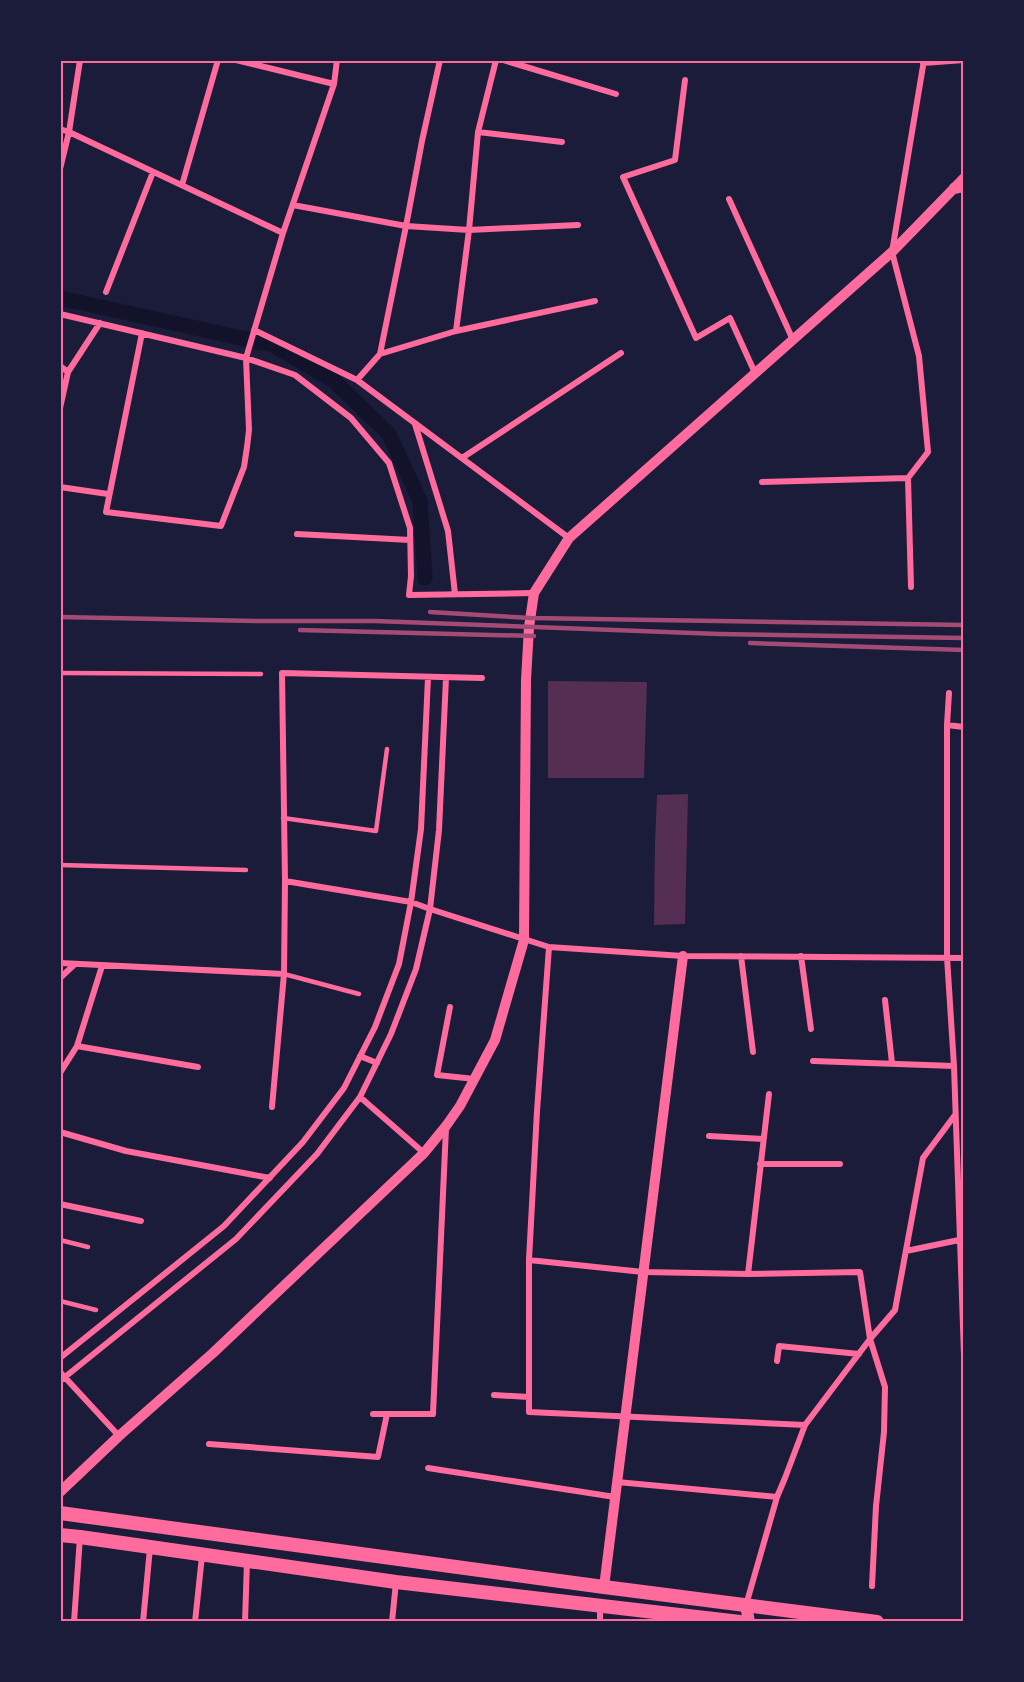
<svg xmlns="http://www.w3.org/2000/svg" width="1024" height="1682" font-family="'Alegreya Sans',sans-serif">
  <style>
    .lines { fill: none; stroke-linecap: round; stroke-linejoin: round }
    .canal { stroke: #12122b; stroke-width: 15 }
    .building { fill: #542f53 }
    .service { stroke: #ff6b9d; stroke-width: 4.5 }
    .minor { stroke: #ff6b9d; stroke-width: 6 }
    .tertiary { stroke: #ff6b9d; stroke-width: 10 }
    .secondary { stroke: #ff6b9d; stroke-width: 12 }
    .primary { stroke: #ff6b9d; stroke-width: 14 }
    .rail { stroke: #a44b75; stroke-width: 4.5 }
    .neatline { fill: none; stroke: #ff6b9d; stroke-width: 2 }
  </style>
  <rect width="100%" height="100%" fill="#1b1b3a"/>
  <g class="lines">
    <path class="canal" d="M60,298l213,47 61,36 55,53 31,67 5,77"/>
  </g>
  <path class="building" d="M548,681l99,1 -3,96h-96z
    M688,794l-3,130 -31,1 1,-82 2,-48z"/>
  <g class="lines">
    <path class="service" d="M60,673l201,1
      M283,818l93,13 11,-82
      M60,865l186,5
      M284,974l75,20
      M60,1240l28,7
      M60,1301l36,9"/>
    <path class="minor" d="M236,60l98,24
      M503,60l113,34
      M923,63l41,-3
      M685,80l-10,80 -52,17 73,161 34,-20 25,55
      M60,129l9,3 214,101
      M478,132l84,10
      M60,169l9,-37 11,-72
      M182,185l36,-125
      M729,199l64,141
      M293,205l113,21 16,-85 18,-81
      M106,292l47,-120
      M60,314l186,44 49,17 56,43 38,45 21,65 1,48 -2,19 125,-2
      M254,330l103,50 212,158
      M456,331l13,-101 9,-98 18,-72
      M142,333l-36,179 115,14 23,-59 3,-20 2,-17 -3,-72 37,-125 51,-149 3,-24
      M380,354l26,-128 63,4 109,-5
      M60,366l8,6
      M357,380l23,-26 76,-23 139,-30
      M60,408l8,-36 32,-49
      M415,424l33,107 7,63
      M462,458l159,-105
      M762,482l146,-4
      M60,487l48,7
      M297,534l113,6
      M911,587l-3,-109 20,-26 -9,-96 -27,-104 32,-192
      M949,693l-2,32v232l7,109 10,289
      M947,725l17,2
      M285,881l126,21 19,7 119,38 134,9 281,2
      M549,947l-12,164 -8,149v152l276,13
      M741,956l12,96
      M801,956l10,73
      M60,963l224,11
      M60,978l15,-14
      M885,1000l7,63
      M450,1007l-13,68 38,4
      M77,1046l121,21
      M360,1056l17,7
      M813,1061l141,5
      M60,1073l17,-27 25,-80
      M360,1097l64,56
      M272,1107l12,-133 1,-93 -3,-208 200,5
      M60,1132l66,19 144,27
      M709,1136l54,3
      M760,1164h80
      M60,1204l81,17
      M906,1251l53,-11
      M529,1260l114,12 105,2 112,-2 10,67 15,48 -1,45 -8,74 -4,80
      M748,1274l21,-180
      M60,1358l164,-132 79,-84 41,-54 31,-61 24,-63 12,-62 10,-73 7,-151
      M777,1361l2,-15 80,8
      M60,1372l59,64
      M60,1381l176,-142 81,-85 43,-57 31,-63 25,-65 14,-60 9,-79 7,-152
      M494,1395l35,2
      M373,1414h60l13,-286
      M209,1444l169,13 9,-43
      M428,1468l187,29
      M617,1482l160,15
      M746,1605l31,-108 8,-19 20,-53 65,-86 25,-29 28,-152 32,-43
      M600,1606v16
      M74,1622l6,-85
      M143,1622l7,-74
      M195,1622l7,-66
      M245,1622l2,-61
      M392,1622l4,-40"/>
    <path class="tertiary" d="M60,1492l59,-56 94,-83 211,-200 22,-27 14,-20 35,-66 29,-100 2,-260 3,-53 5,-34 35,-55 323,-286 72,-74
      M604,1587l79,-631"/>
    <path class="secondary" d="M955,188l9,-2
      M746,1605l3,17"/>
    <path class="primary" d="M60,1513l544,74 273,35
      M60,1535l20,2 316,45 344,40"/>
    <path class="rail" d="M430,612l101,6 433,7
      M60,617l196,4h119l344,13 245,4
      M300,630l234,6
      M750,643l214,7"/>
  </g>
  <rect width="1024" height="1682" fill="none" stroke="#1b1b3a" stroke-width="123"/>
  <rect x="62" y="62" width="900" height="1558" class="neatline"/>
</svg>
